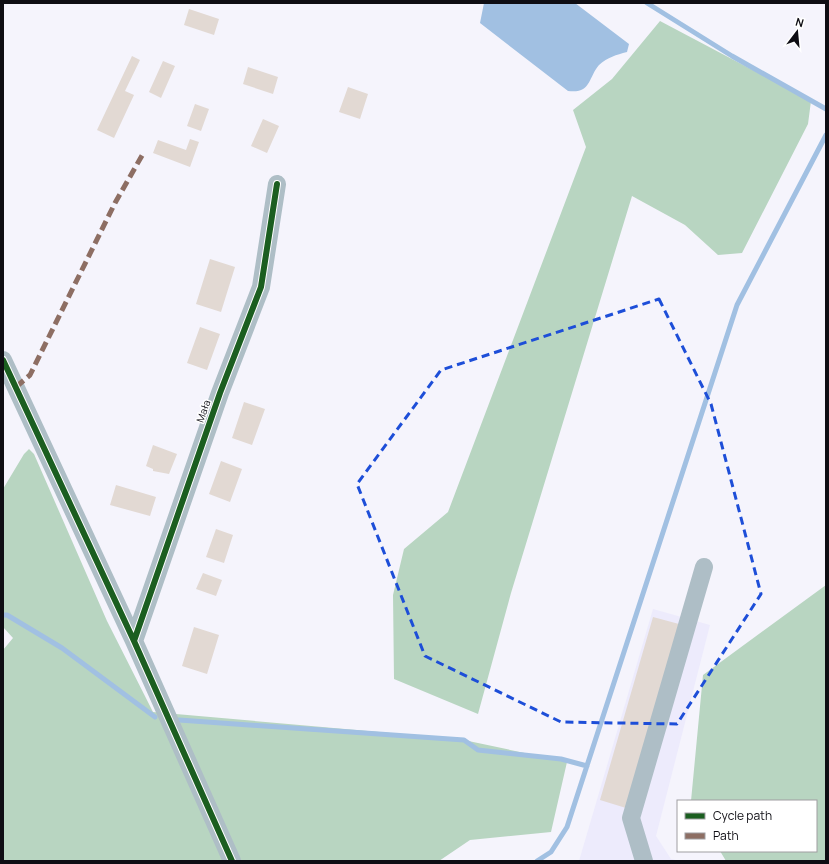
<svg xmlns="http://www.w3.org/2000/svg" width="829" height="864" font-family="Manrope,sans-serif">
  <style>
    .built { fill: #edebfc }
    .forest { fill: #b8d5c1 }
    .water { fill: #a1c0e2 }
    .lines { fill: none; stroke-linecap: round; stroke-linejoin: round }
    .stream { stroke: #a1c0e2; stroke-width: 5 }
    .building { fill: #e2d9d3 }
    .minor { stroke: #aebec6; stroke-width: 18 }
    .quiet { stroke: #8d6e63; stroke-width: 5; stroke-dasharray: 10 5; stroke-linecap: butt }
    .cycleway-casing { stroke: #fff; stroke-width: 8 }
    .cycleway { stroke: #1b5e20; stroke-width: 6 }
    .marked { fill: none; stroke: #1d4ed8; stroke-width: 3; stroke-dasharray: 8 5; stroke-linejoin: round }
    .labels { text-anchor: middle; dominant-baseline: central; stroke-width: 3; stroke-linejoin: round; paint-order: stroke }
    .street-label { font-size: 10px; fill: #0e0d13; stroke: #fff }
  </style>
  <rect width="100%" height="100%" fill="#f5f4fc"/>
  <path class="built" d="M653,609l57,16 -54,211 15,23 9,2h-101z"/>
  <path class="forest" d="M660,21l151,80 -3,23 -66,129 -24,2 -33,-30 -53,-29 -121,397 -33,121 -84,-35 -1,-84 11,-46 44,-37 138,-365 -13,-37 39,-31z
    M29,449l5,5 73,167 46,91 306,27 108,23 -16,70 -81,8 -31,21h-436v-211l10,-12 -10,-11v-138l21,-35z
    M826,585v276h-100l-6,-10h96v-50h-125l12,-126z"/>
  <path class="water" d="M484,3h91l54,41 -2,8c-11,3 -19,5 -28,13 -11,13 -8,29 -31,26l-88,-68z"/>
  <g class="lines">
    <path class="stream" d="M647,3l85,53 94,53
      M3,615h4l55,33 93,69
      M179,720l285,20 14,10 83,9 26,7
      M537,861l14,-9 16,-25 170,-522 89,-170"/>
  </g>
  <path class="building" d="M189,9l30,10 -5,16 -30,-10z
    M132,56l8,4 -15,31 9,4 -20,43 -17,-8z
    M163,61l12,5 -14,32 -12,-6z
    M248,67l30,10 -5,17 -30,-10z
    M348,87l20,7 -8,25 -21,-7z
    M195,104l14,5 -8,22 -14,-5z
    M263,119l16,7 -12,27 -16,-7z
    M190,139l9,3 -9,25 -37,-14 5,-13 28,10z
    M210,259l25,8 -14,45 -25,-8z
    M200,327l20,7 -13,36 -20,-7z
    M244,402l21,7 -13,36 -20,-7z
    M153,445l24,9 -8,20 -16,-3v-2l-7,-3z
    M221,461l21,8 -12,33 -21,-8z
    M116,485l40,12 -6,19 -40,-11z
    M216,529l17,6 -9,28 -18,-6z
    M203,573l19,7 -6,16 -20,-7z
    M653,617l26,7 -53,184 -26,-8z
    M194,627l25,8 -12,39 -25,-8z"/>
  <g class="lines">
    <path class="minor" d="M3,360l131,281 98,220
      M134,641l86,-248 41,-106 16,-103
      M644,861l-13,-43 73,-251"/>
    <path class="quiet" d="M16,387l14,-12 85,-172 29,-51"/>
    <g class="cycleway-casing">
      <path id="cycleway" d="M3,360l131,281 98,220
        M134,641l86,-248 41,-106 16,-103"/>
    </g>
    <use href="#cycleway" class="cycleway"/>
  </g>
  <path class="marked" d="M659,299l52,105 50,190 -84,130 -116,-2 -136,-66 -68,-172 84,-114z"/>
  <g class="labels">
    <g class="street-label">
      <text transform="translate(203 411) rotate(-71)">Mała</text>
    </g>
  </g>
  <rect width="829" height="864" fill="none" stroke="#0e0d13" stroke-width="8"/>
  <rect x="677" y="800" width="140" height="52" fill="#ffffff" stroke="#9f9ea1"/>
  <rect x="685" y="813" width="20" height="6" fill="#1b5e20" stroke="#9f9ea1"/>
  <text x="713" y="820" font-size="12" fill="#0e0d13">Cycle path</text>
  <rect x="685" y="833" width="20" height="6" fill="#8d6e63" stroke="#9f9ea1"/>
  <text x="713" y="840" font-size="12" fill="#0e0d13">Path</text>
  <g transform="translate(797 32) rotate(16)" stroke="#ffffff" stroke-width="3" paint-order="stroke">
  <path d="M0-3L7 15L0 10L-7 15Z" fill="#0e0d13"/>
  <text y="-6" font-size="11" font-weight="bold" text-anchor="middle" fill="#0e0d13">N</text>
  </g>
</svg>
